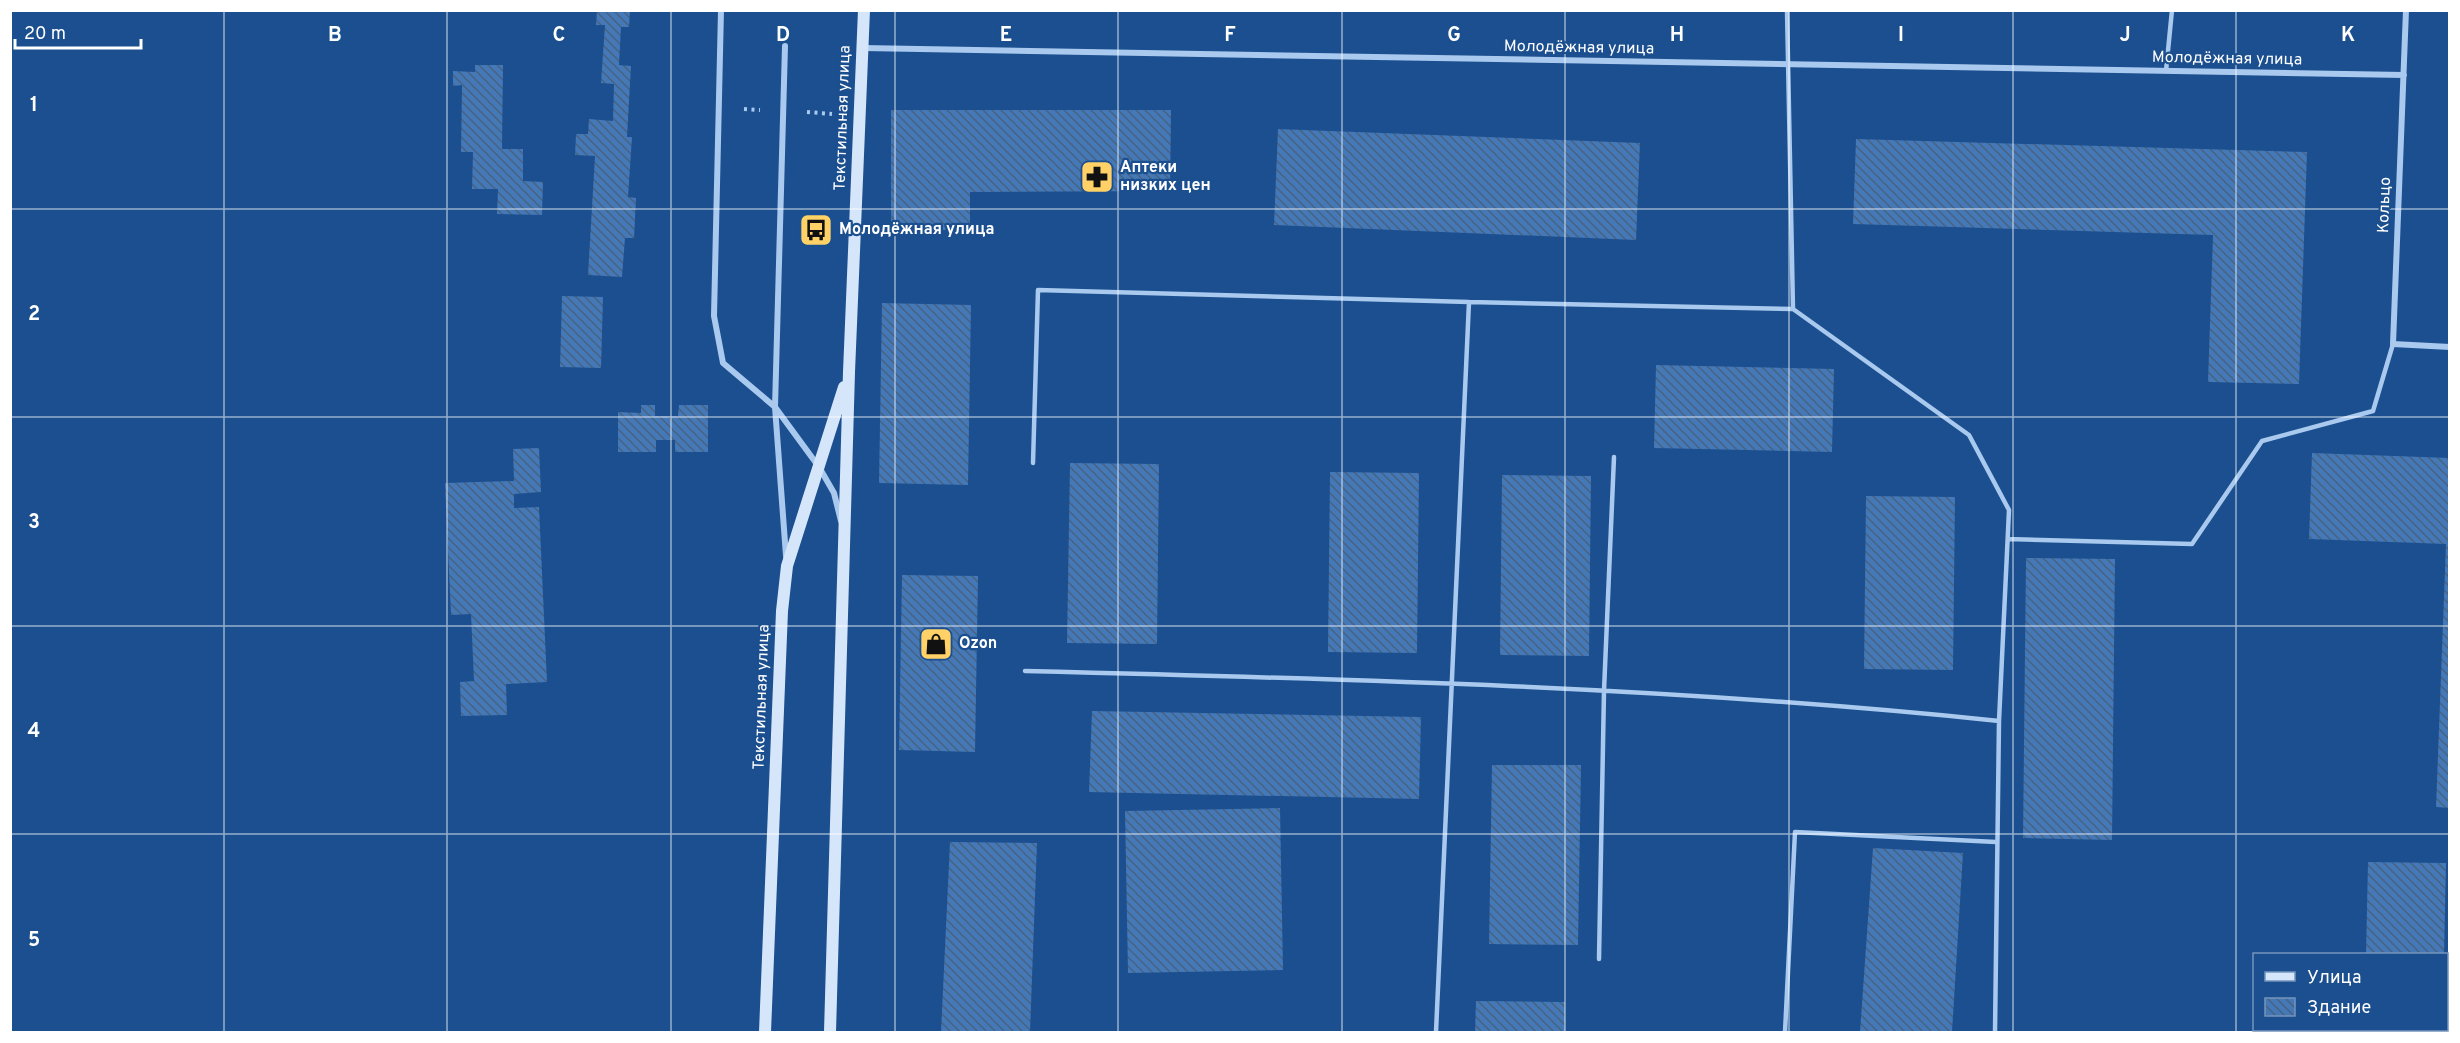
<svg xmlns="http://www.w3.org/2000/svg" width="2460" height="1043" font-family="Overpass,sans-serif">
  <style>
    .building { fill: url(#building-back-hatch) }
    .lines { fill: none; stroke-linecap: round; stroke-linejoin: round }
    .path { stroke: #a9c9ee; stroke-width: 4; stroke-dasharray: 3 4.5; stroke-linecap: butt }
    .lane { stroke: #a9c9ee; stroke-width: 4.5 }
    .street { stroke: #a9c9ee; stroke-width: 6 }
    .secondary { stroke: #d6e6fa; stroke-width: 12 }
    .grid { fill: none; stroke: #fff; stroke-width: 1.5; stroke-opacity: 0.55 }
    .labels { text-anchor: middle; dominant-baseline: central; stroke-width: 4.5; stroke-linejoin: round; paint-order: stroke }
    .street-label { font-size: 16px; fill: #fff; stroke: #1b4f8f }
    .poi-label { font-size: 16px; font-weight: bold; fill: #fff; stroke: #1b4f8f; text-anchor: start }
    .grid-label { font-size: 20px; text-anchor: middle; font-weight: bold; fill: #fff; stroke: #1b4f8f; stroke-width: 4.5; stroke-linejoin: round; paint-order: stroke }
  </style>
  <defs>
    <pattern id="building-back-hatch" width="6" height="6" patternUnits="userSpaceOnUse" patternTransform="scale(1.5)"><rect width="6" height="6" fill="#4478b7"/><path d="M-1 5l2 2M0 0l6 6M5-1l2 2" fill="none" stroke="#486282"/></pattern>
  </defs>
  <rect width="100%" height="100%" fill="#1b4f8f"/>
  <path class="building" d="M597,10h33l-1,17h-8l-2,38 12,1 -4,71h5l-4,60 8,1 -2,40h-9l-3,39 -34,-2 7,-119 -20,-1 1,-21h12l1,-15 24,2 1,-37 -13,-1 4,-58h-9z
    M475,65h28l-1,84h21v32l20,1 -1,33 -45,-1 1,-25h-26l1,-37h-12l1,-67 -9,1v-15l22,1z
    M891,110h280l-1,81 -200,1v38h-79z
    M1278,129l362,14 -4,97 -362,-15z
    M1856,139l451,13 -8,232 -91,-2 5,-147 -360,-11z
    M562,296l41,1 -2,71 -41,-1z
    M882,303l89,2 -3,180 -89,-2z
    M1656,365l178,4 -2,83 -178,-4z
    M641,405h14v11h23l1,-11h29v47h-33v-12h-19v12h-38v-40l23,1z
    M539,448l2,44 -27,2v14l25,-1 8,175 -41,2 1,31 -46,1 -1,-34 14,-1 -3,-67 -20,1 -6,-132 69,-2 -1,-32z
    M2312,453l138,5v350l-14,-1 10,-263 -137,-5z
    M1070,463l89,1 -2,180 -90,-1z
    M1330,472l89,1 -2,180 -89,-1z
    M1502,475l89,1 -2,180 -89,-1z
    M1866,496l89,1 -2,173 -89,-1z
    M2026,558l89,1 -3,281 -89,-2z
    M902,575l76,1 -3,176 -76,-2z
    M1092,711l329,6 -2,82 -330,-7z
    M1492,765h89l-3,180 -89,-1z
    M1280,808l3,162 -155,3 -3,-162z
    M950,842l87,1 -7,189h-89z
    M1873,848l90,5 -11,179h-92z
    M2368,862l78,1 -2,91h-78z
    M1476,1001l89,1v30h-90z
    M2365,1030h78v2h-78z"/>
  <g class="lines">
    <path class="path" d="M744,109l16,1
      M807,112l25,2"/>
    <path class="lane" d="M2166,71l6,-61
      M1033,463l5,-173 431,12
      M2008,539l184,5 70,-103 111,-30 20,-67
      M1025,671c325,8 650,16 974,50l10,-211 -40,-75 -176,-126
      M1599,959l5,-268 10,-234
      M1436,1032l33,-730 324,7 -6,-299
      M1785,1032l10,-200 201,10
      M1995,1032l4,-311"/>
    <path class="street" d="M721,10l-7,306 9,47 52,44 44,60 15,26 7,28
      M2406,10l-13,334 57,3
      M785,46l-10,361 11,149
      M863,48l1541,27"/>
    <path class="secondary" d="M765,1032l17,-421 5,-45 57,-179
      M830,1032l19,-660 15,-362"/>
  </g>
  <path class="grid" d="M224,10v1022M447,10v1022M671,10v1022M895,10v1022M1118,10v1022M1342,10v1022M1565,10v1022M1789,10v1022M2013,10v1022M2236,10v1022M10,209h2440M10,417h2440M10,626h2440M10,834h2440"/>
  <defs>
    <g id="pharmacy-square" transform="scale(1.725)"><rect x="-9" y="-9" width="18" height="18" rx="4" fill="#ffd166" stroke="#1b4f8f"/><path d="M-2-6h4v4h4v4h-4v4h-4v-4h-4v-4h4Z" fill="#111"/></g>
    <g id="bus-square" transform="scale(1.725)"><rect x="-9" y="-9" width="18" height="18" rx="4" fill="#ffd166" stroke="#1b4f8f"/><path d="M-5-6H5V4H4V6H2V4H-2V6H-4V4H-5ZM-3.5-4V0h7V-4ZM-3.5 1.2v1.5H-2V1.2ZM2 1.2v1.5H3.5V1.2Z" fill="#111"/></g>
    <g id="shop-square" transform="scale(1.725)"><rect x="-9" y="-9" width="18" height="18" rx="4" fill="#ffd166" stroke="#1b4f8f"/><path d="M-5-2.5h2.3a2.7 3.5 0 0 1 5.4 0H5L5.5 6h-11ZM-1.5-2.5h3a1.5 2.3 0 0 0-3 0Z" fill="#111"/></g>
  </defs>
  <g fill-rule="evenodd">
    <use href="#pharmacy-square" x="1097" y="177"/>
    <use href="#bus-square" x="816" y="230"/>
    <use href="#shop-square" x="936" y="644"/>
  </g>
  <g class="labels">
    <g class="street-label">
      <text transform="translate(1579 48) rotate(1)">Молодёжная улица</text>
      <text transform="translate(2227 59) rotate(1)">Молодёжная улица</text>
      <text transform="translate(843 118) rotate(-88)">Текстильная улица</text>
      <text transform="translate(2385 205) rotate(-88)">Кольцо</text>
      <text transform="translate(762 697) rotate(-88)">Текстильная улица</text>
    </g>
    <g class="poi-label">
      <text x="1120" y="168">Аптеки<tspan x="1120" dy="18">низких цен</tspan></text>
      <text x="839" y="230">Молодёжная улица</text>
      <text x="959" y="644">Ozon</text>
    </g>
  </g>
  <g class="grid-label">
    <text x="335" y="41">B</text>
    <text x="559" y="41">C</text>
    <text x="783" y="41">D</text>
    <text x="1006" y="41">E</text>
    <text x="1230" y="41">F</text>
    <text x="1454" y="41">G</text>
    <text x="1677" y="41">H</text>
    <text x="1901" y="41">I</text>
    <text x="2125" y="41">J</text>
    <text x="2348" y="41">K</text>
    <text x="34" y="111">1</text>
    <text x="34" y="320">2</text>
    <text x="34" y="528">3</text>
    <text x="34" y="737">4</text>
    <text x="34" y="946">5</text>
  </g>
  <rect width="2460" height="1043" fill="none" stroke="#ffffff" stroke-width="24"/>
  <rect x="2253" y="953" width="195" height="78" fill="#1b4f8f" stroke="#7695bc" stroke-width="1.5"/>
  <rect x="2265" y="972" width="30" height="9" fill="#d6e6fa" stroke="#7695bc" stroke-width="1.5"/>
  <text x="2307" y="983" font-size="18" fill="#ffffff">Улица</text>
  <rect x="2265" y="998" width="30" height="18" fill="url(#building-back-hatch)" stroke="#7695bc" stroke-width="1.5"/>
  <text x="2307" y="1013" font-size="18" fill="#ffffff">Здание</text>
  <path d="M15 39v9h126v-9" fill="none" stroke="#ffffff" stroke-width="3"/>
  <text x="24" y="39" font-size="18" fill="#ffffff" stroke="#1b4f8f" stroke-width="4.5" paint-order="stroke">20 m</text>
</svg>
